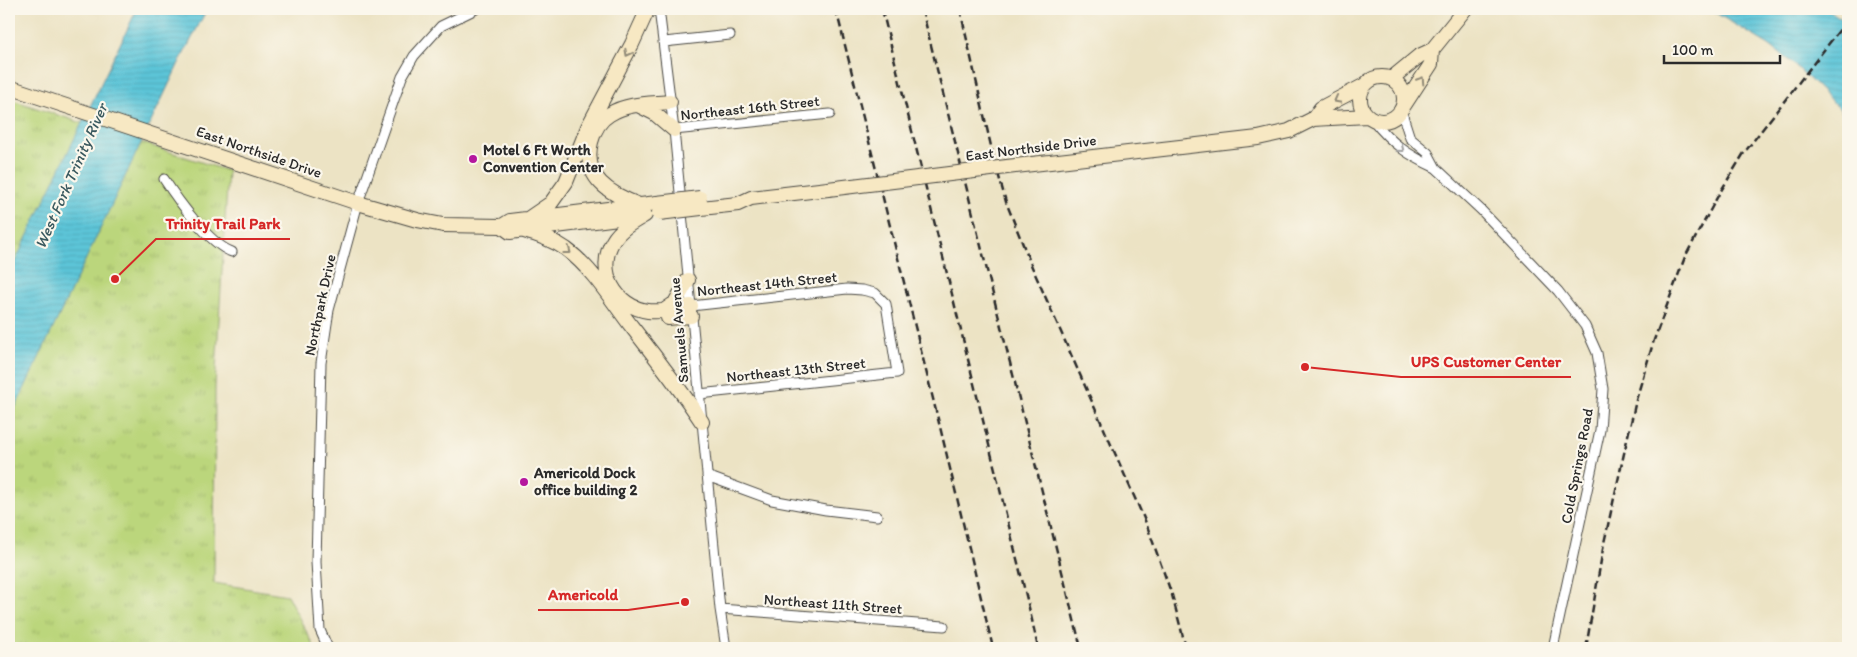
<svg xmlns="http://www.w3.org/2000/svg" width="1857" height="657" font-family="Itim,sans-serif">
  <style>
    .grass { fill: url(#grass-tufts); stroke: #738054 }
    .water { fill: url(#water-rules); stroke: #447882 }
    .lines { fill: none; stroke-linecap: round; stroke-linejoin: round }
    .street-casing { stroke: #484742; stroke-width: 11 }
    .secondary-casing { stroke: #484742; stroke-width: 16 }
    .street { stroke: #fff; stroke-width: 9 }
    .secondary { stroke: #f7e8c3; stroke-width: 14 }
    .rail { stroke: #2b2b2b; stroke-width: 2.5; stroke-dasharray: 8 4; stroke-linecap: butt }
    .secondary-bridge-casing { stroke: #484742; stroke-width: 16; stroke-linecap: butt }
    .secondary-bridge { stroke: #f7e8c3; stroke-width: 14 }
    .oneway { stroke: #918a77 }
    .oneway2 { stroke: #a0a0a0 }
    .poi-dot { fill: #b5179e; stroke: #fbf7ec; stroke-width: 2 }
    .labels { text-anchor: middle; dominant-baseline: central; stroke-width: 4.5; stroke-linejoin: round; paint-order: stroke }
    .street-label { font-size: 15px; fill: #2b2b2b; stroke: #fbf7ec }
    .poi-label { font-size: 15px; font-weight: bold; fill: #2b2b2b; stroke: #fbf7ec; text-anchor: start }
    .water-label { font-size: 16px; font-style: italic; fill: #3a595f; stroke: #fbf7ec }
    .leader { fill: none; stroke: #d62828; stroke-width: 2 }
    .callout-dot { fill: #d62828; stroke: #fbf7ec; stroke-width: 2 }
    .callout-label { font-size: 16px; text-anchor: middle; font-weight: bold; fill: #d62828; stroke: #fbf7ec; stroke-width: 4.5; stroke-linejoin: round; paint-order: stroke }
  </style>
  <defs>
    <pattern id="grass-tufts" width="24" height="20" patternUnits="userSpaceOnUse" patternTransform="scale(1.25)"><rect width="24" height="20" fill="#bbd67c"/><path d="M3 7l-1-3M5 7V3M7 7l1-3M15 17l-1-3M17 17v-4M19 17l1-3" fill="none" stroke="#a1b86b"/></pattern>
    <pattern id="water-rules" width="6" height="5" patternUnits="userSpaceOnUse" patternTransform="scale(1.25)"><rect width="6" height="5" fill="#5cc5d8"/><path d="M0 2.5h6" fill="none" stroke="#50a9ba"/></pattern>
  </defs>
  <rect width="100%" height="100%" fill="#fbf7ec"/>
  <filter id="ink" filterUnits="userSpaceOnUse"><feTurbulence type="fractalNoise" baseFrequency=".02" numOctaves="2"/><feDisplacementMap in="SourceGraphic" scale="10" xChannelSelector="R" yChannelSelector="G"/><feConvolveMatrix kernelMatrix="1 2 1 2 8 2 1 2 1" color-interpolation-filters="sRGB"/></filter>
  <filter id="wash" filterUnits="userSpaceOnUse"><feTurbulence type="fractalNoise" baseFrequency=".0096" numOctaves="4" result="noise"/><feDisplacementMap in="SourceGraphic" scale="20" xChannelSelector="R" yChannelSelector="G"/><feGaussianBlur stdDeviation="1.12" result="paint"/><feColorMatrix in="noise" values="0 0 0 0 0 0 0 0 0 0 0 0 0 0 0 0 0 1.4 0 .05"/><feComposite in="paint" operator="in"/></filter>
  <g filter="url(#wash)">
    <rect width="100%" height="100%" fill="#ece3c4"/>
    <path class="grass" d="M9,99l219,72 -13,216 -1,196 73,12 28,53h-306z"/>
    <path class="water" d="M137,9h70l-28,54 -170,358v-147z
      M1709,9h118l21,14v98l-8,-12 -43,-42 -28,-22z"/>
  </g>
  <g filter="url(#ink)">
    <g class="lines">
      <g class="street-casing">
        <path id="street" d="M659,9l15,121 46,479 6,39
          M664,42l66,-7
          M1401,110l9,28 18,15 8,15 45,42 77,81 27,35 12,27 6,36 -3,41 -47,218
          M1373,120c19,24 35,35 63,48
          M674,130l156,-16
          M164,179c13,20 45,65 68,73
          M691,306l156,-17 15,1 13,3 11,11 11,69 -198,21
          M707,476l65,24 54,10 51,6
          M720,609l224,17
          M328,648l-8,-18 -4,-68 5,-199 8,-53 29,-107 44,-126 12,-21 27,-30 35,-17"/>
      </g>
      <g class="secondary-casing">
        <path id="secondary" d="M1360 99a22 22 0 1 1 44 0a22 22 0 1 1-44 0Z
          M1391,79l28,-23 13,-6 33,-41
          M9,87l349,116 59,17 26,5 59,1 8,-5 147,-18
          M640,106l14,7 20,17
          M1403,107l28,-43 1,-14
          M1313,119l8,-11 44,-23
          M1007,167l251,-29 31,-7 24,-12 54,-3
          M639,205c-29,-11 -57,-27 -48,-63 3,-12 9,-22 19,-28 17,-11 41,-10 60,-12
          M701,208l37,-4 13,-6 77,-9
          M645,215c-12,7 -25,14 -32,26 -18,30 3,66 35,70 14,2 29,-3 43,-5
          M529,218l22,-15 15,-21 22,-55 44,-83 16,-35
          M502,226l8,6 131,-17
          M524,231c15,4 29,9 42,18 27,20 46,52 66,78 24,31 48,61 70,95
          M665,310l10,-7 13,-23
          M668,318l23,-2"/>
      </g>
      <use href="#street" class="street"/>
      <use href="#secondary" class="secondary"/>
      <path class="rail" d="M836,9l105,422 52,217
        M882,9l150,611 6,28
        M922,9l159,639
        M960,9l33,146 13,47 26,65 114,256 26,72 14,53
        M1586,648l18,-105 32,-143 18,-60 31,-83 34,-63 25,-41 104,-134"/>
      <g class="secondary-bridge-casing">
        <path id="secondary-bridge" d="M828,189l179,-22
          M657,203l43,-5
          M659,213l42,-5"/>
      </g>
      <use href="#secondary-bridge" class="secondary-bridge"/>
    </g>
    <defs><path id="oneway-chevron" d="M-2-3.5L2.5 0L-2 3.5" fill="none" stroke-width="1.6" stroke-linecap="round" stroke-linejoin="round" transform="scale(1.25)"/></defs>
    <g class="oneway">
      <use href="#oneway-chevron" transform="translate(628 53) rotate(118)"/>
      <use href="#oneway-chevron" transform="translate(1421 80) rotate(-57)"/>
      <use href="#oneway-chevron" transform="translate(1337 100) rotate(152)"/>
      <use href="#oneway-chevron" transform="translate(568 251) rotate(37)"/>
    </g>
    <use class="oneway2" href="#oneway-chevron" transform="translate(1401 149) rotate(39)"/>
  </g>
  <g class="poi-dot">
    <circle cx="473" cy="159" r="5"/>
    <circle cx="524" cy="482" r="5"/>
  </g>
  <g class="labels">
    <g class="street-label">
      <text transform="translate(750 108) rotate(-6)">Northeast 16th Street</text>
      <text transform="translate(1031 148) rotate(-7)">East Northside Drive</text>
      <text transform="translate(259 152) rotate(19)">East Northside Drive</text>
      <text transform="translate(767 284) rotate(-6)">Northeast 14th Street</text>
      <text transform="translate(320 305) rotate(-78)">Northpark Drive</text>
      <text transform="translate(679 330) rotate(-95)">Samuels Avenue</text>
      <text transform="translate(796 370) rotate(-6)">Northeast 13th Street</text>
      <text transform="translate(1577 466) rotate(-79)">Cold Springs Road</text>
      <text transform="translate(833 604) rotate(4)">Northeast 11th Street</text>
    </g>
    <g class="poi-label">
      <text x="483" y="150">Motel 6 Ft Worth<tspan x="483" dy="17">Convention Center</tspan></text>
      <text x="534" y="473">Americold Dock<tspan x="534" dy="17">office building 2</tspan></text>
    </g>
    <g class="water-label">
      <text transform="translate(71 176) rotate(-66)">West Fork Trinity River</text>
    </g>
  </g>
  <path class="leader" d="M115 279L156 239H290M1305 367L1401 377H1571M685 602L628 610H538"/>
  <g class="callout-dot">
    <circle cx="115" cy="279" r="5"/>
    <circle cx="1305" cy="367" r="5"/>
    <circle cx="685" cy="602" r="5"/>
  </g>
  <g class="callout-label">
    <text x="223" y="229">Trinity Trail Park</text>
    <text x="1486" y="367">UPS Customer Center</text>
    <text x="583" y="600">Americold</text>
  </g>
  <rect width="1857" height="657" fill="none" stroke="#fbf7ec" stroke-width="30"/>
  <path d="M1664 55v8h116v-8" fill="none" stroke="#2b2b2b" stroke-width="2.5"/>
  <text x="1672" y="55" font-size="15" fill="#2b2b2b" stroke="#fbf7ec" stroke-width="4" paint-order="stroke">100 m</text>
</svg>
